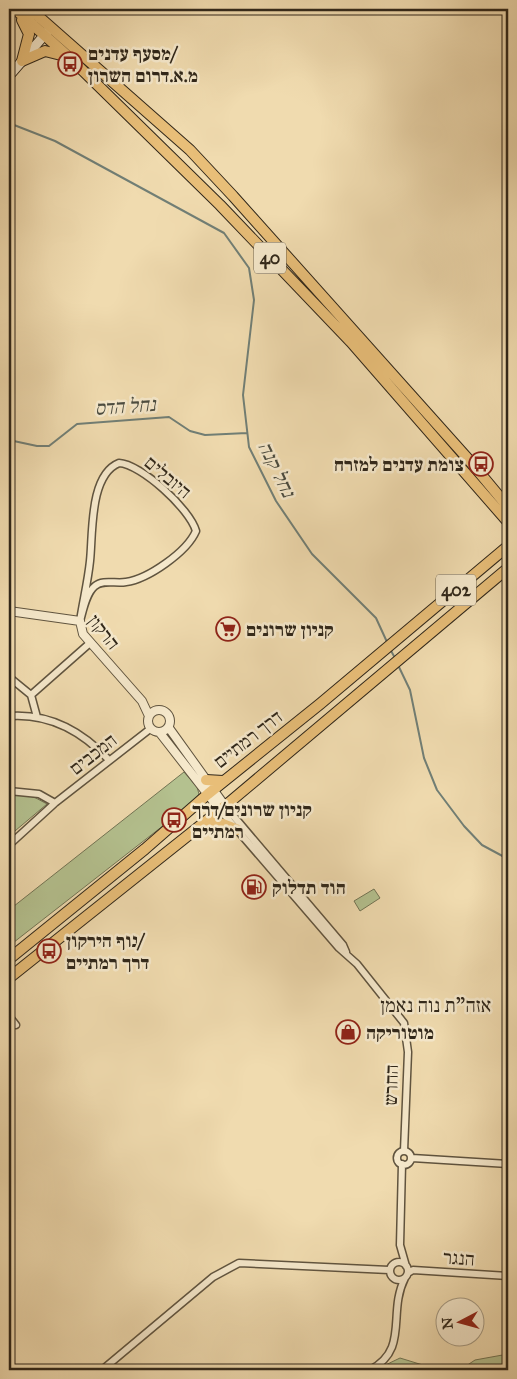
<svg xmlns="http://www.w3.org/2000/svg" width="517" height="1379" font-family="'IM FELL Great Primer','Frank Ruhl Libre',serif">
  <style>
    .green { fill: #b4c18f; stroke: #727454 }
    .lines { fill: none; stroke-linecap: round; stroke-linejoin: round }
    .stream { stroke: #717f76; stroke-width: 2 }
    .minor-casing { stroke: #60543f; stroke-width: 9 }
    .tertiary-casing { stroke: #60543f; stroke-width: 10 }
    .secondary-casing { stroke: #30271a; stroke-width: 11 }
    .primary-casing { stroke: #30271a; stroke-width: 12 }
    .trunk-casing { stroke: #30271a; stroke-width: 12 }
    .minor { stroke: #f5e8cb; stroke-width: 6 }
    .tertiary { stroke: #f5e8cb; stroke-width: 8 }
    .secondary { stroke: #f5e8cb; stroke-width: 9 }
    .primary { stroke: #e8be78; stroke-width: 10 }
    .trunk { stroke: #e8be78; stroke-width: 10 }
    .labels { text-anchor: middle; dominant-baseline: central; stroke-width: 5; stroke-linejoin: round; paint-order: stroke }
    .shield { fill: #f5e8cb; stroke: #6b614f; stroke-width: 1 }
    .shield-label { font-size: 18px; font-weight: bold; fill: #30271a }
    .poi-label { font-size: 19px; font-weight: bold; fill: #30271a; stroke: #f5e8cb; text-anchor: start }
    .street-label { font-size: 19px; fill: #30271a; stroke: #f5e8cb }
    .water-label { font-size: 20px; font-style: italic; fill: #4b4c40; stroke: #f5e8cb }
    .neighbourhood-label { font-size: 20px; fill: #30271a; stroke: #f5e8cb }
  </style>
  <rect width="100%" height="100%" fill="#f0dbaf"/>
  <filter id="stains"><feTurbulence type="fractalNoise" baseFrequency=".004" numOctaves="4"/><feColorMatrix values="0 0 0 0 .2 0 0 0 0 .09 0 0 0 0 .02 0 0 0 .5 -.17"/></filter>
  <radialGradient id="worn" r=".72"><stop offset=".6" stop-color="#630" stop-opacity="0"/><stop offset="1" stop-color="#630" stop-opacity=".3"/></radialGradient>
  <path class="green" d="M184,772l13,15 2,7 -3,6 -187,146v-36z
    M20,795l14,2 13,7 -38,32v-40z
    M374,889l6,9 -20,13 -6,-10z
    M508,1354v16h-48l15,-10z
    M400,1358l39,12h-64z"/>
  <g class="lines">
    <path class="stream" d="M9,123l46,18 169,92 25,35 5,32 -11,95 6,52 27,54 36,53 64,64 11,24
      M9,440l28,6h12l28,-22 92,-7 21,14 15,4 42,-2
      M390,649l5,9
      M398,665l12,25 14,68 13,32 27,36 18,19 26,14"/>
    <g class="minor-casing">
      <path id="minor" d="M119,463c22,1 71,46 77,68 -9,21 -48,48 -70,51 -10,2 -23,-3 -31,4 -9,7 -12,25 -15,35 3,-20 8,-40 10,-60 3,-27 -1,-86 29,-98z
        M9,677l22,18
        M9,716c40,-3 73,15 100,44
        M37,717l-6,-22 59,-52
        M9,791l30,3 16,9
        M225,806l118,139 3,7
        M220,810l119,138 18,16 47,59 4,29 -4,99
        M9,845l46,-42 95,-74
        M9,1016l7,9
        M397 1158a7 7 0 1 1 14 0a7 7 0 1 1-14 0Z
        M412,1158l96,6
        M402,1164l-2,81 6,21
        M390 1271a9 9 0 1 1 18 0a9 9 0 1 1-18 0Z
        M408,1273l5,-3 95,6
        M102,1370l111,-93 26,-14 150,7
        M370,1370c40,-21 17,-57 35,-92"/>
    </g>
    <g class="tertiary-casing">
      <path id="tertiary" d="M9,611l71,10 3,13 59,67 7,15
        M148 721a11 11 0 1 1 22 0a11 11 0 1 1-22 0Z
        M169,728l56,78
        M160,733l60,77"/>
    </g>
    <g class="secondary-casing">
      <path id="secondary" d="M9,76l39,-45"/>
    </g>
    <g class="primary-casing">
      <path id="primary" d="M206,780l17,1
        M202,827l18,-4 18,7
        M9,959l136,-110 63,-55 112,-90 188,-158
        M9,978l216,-172 283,-238"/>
    </g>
    <g class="trunk-casing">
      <path id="trunk" d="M15,9l55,49 150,147 131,137 157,180
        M30,9l160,141 43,46 236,264 39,47
        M22,61l7,-27 -7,-14
        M22,61l23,-10 20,5"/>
    </g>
    <use href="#minor" class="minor"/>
    <use href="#tertiary" class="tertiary"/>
    <use href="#secondary" class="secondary"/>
    <use href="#primary" class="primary"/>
    <use href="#trunk" class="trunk"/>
  </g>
  <defs>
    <g id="bus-ring" transform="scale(1.25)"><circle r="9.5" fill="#f5e8cb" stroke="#8f2418" stroke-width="1.5"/><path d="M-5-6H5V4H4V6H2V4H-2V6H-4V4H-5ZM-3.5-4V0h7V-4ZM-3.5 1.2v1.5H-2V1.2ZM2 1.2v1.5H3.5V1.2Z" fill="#8f2418"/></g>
    <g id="supermarket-ring" transform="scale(1.25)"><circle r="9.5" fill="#f5e8cb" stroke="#8f2418" stroke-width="1.5"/><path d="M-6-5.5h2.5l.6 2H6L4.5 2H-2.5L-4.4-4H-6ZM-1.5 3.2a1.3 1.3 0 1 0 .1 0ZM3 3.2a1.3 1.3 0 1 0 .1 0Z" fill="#8f2418"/></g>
    <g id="fuel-ring" transform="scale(1.25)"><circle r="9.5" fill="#f5e8cb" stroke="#8f2418" stroke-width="1.5"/><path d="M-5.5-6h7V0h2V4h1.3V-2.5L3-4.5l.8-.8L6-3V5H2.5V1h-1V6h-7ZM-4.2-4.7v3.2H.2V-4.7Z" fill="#8f2418"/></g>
    <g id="shop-ring" transform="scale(1.25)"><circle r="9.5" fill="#f5e8cb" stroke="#8f2418" stroke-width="1.5"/><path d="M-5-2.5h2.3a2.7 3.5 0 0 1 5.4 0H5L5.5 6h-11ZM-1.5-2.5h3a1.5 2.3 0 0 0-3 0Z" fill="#8f2418"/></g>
  </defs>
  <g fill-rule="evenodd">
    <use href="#bus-ring" x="70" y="64"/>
    <use href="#bus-ring" x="481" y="464"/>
    <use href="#supermarket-ring" x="228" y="629"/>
    <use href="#bus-ring" x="174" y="820"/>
    <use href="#fuel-ring" x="254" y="887"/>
    <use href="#bus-ring" x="49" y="951"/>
    <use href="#shop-ring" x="348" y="1032"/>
  </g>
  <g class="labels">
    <g class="shield">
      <rect x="254" y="242.5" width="32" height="31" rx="4"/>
      <rect x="436" y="574.5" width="40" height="31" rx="4"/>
    </g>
    <g class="shield-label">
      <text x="270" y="258">40</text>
      <text x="456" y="590">402</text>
    </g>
    <g class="poi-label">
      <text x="88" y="53">מסעף עדנים/<tspan x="88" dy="22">מ.א.דרום השרון</tspan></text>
      <text x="464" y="464" text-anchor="end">צומת עדנים למזרח</text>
      <text x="246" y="629">קניון שרונים</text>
      <text x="192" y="809">קניון שרונים/דרך<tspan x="192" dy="22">רמתיים</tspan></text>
      <text x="272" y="887">הוד תדלוק</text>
      <text x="66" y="940">נוף הירקון/<tspan x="66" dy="22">דרך רמתיים</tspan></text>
      <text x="366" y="1032">מוטוריקה</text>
    </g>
    <g class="street-label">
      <text transform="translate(168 477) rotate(40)">היובלים</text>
      <text transform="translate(104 632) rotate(52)">הרקון</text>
      <text transform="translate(248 739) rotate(-38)">דרך רמתיים</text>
      <text transform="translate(93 754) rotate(-38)">המכבים</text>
      <text transform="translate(391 1085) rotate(-88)">החרש</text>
      <text transform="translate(459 1258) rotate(4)">הנגר</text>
    </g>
    <g class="water-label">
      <text transform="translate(125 406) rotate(-4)">נחל הדס</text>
      <text transform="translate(277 469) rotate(64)">נחל קנה</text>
    </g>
    <g class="neighbourhood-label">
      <text x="436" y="1005">אזה"ת נוה נאמן</text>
    </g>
  </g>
  <rect width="517" height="1379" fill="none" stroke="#f0dbaf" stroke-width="30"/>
  <rect x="10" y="10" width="497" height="1359" fill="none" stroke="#30271a" stroke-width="2.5"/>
  <rect x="15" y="15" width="487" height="1349" fill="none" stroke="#30271a"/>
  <g transform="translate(460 1322) rotate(264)"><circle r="24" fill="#f5e8cb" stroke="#a69b84"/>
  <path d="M0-4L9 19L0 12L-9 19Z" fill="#8f2418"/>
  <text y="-8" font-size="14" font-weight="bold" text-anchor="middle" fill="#30271a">N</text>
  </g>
  <rect width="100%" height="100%" filter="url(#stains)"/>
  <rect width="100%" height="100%" fill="url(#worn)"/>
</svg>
